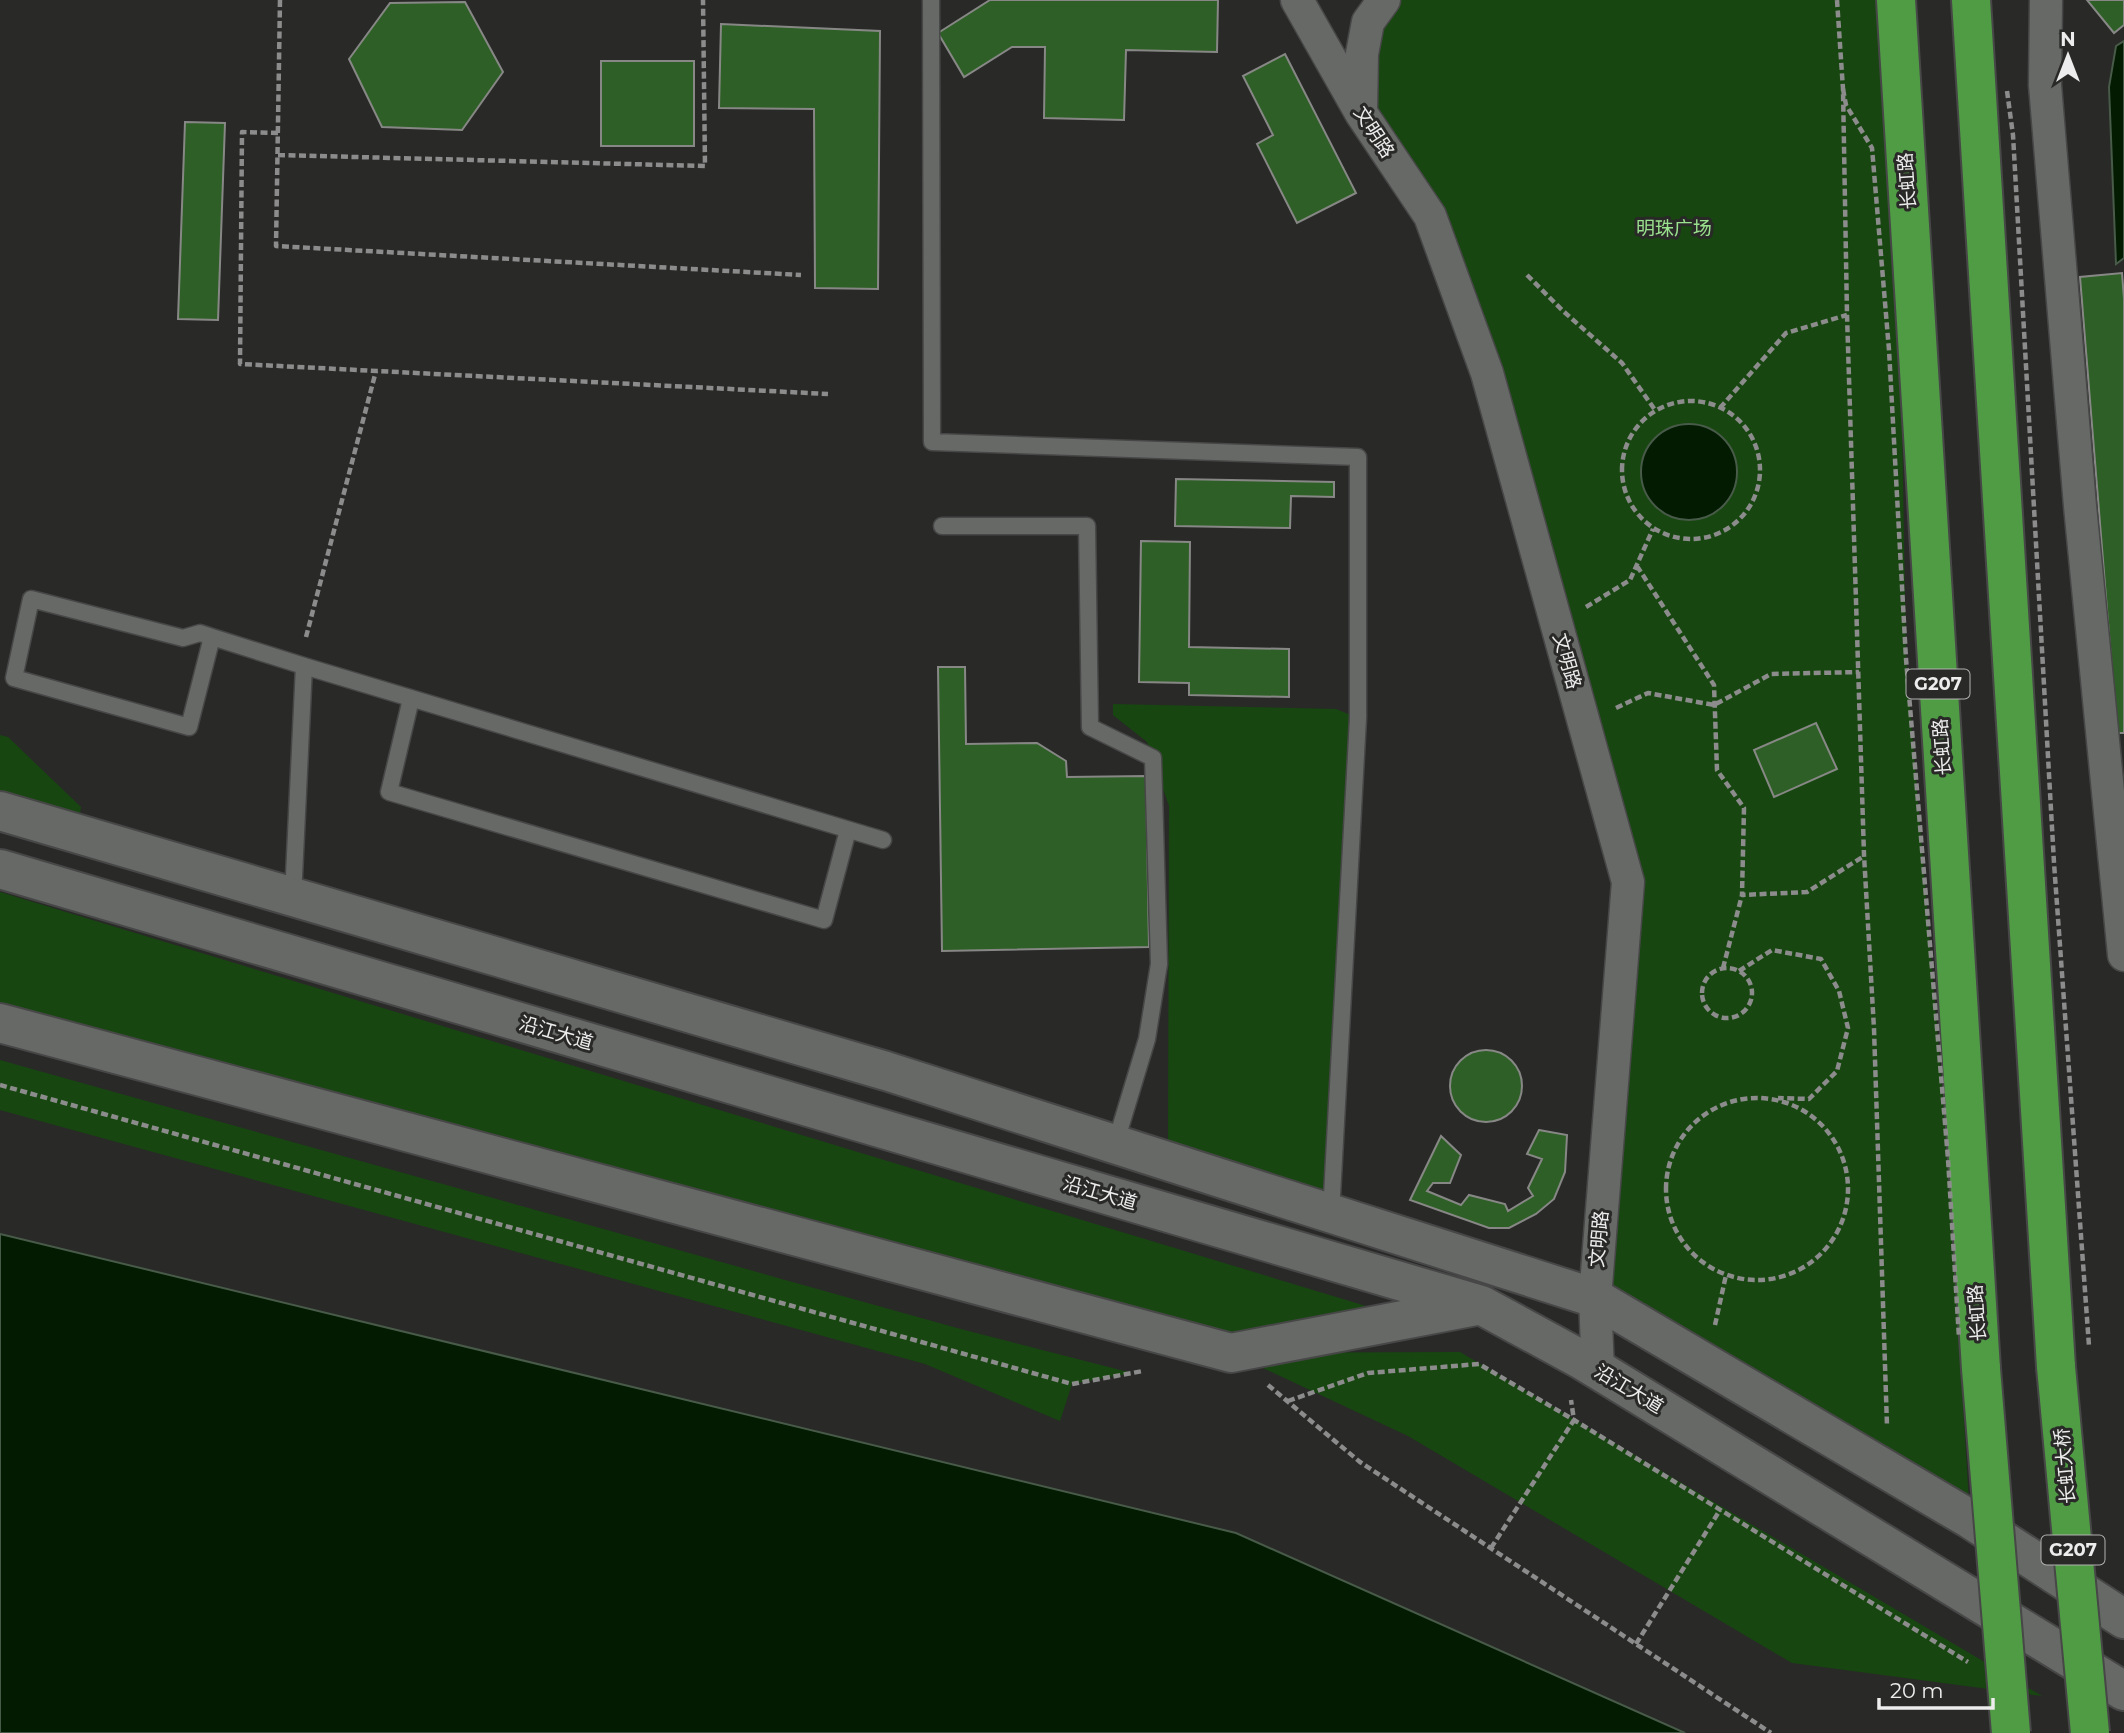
<svg xmlns="http://www.w3.org/2000/svg" width="2124" height="1733" font-family="Montserrat,'Noto Sans SC',sans-serif">
  <style>
    .green { fill: #174610 }
    .water { fill: #021b01; stroke: #485a48; stroke-width: 2 }
    .building { fill: #2e5f26; stroke: #878886; stroke-width: 2 }
    .lines { fill: none; stroke-linecap: round; stroke-linejoin: round }
    .lane-casing { stroke: #464746; stroke-width: 19 }
    .street-casing { stroke: #464746; stroke-width: 35 }
    .secondary-casing { stroke: #464746; stroke-width: 42 }
    .highway-casing { stroke: #464746; stroke-width: 42 }
    .path { stroke: #8b8c8b; stroke-width: 4.5; stroke-dasharray: 7 3.5; stroke-linecap: butt }
    .lane { stroke: #676967; stroke-width: 16 }
    .street { stroke: #676967; stroke-width: 32 }
    .secondary { stroke: #676967; stroke-width: 38 }
    .highway { stroke: #509c45; stroke-width: 38 }
    .highway-bridge-casing { stroke: #464746; stroke-width: 42; stroke-linecap: butt }
    .path-bridge { stroke: #8b8c8b; stroke-width: 4.5; stroke-dasharray: 7 3.5; stroke-linecap: butt }
    .highway-bridge { stroke: #509c45; stroke-width: 38 }
    .labels { text-anchor: middle; dominant-baseline: central; stroke-width: 6; stroke-linejoin: round; paint-order: stroke }
    .shield { fill: #292a28; stroke: #b2b2b1; stroke-width: 2 }
    .shield-label { font-size: 18px; font-weight: bold; fill: #ecedec }
    .street-label { font-size: 19px; fill: #ecedec; stroke: #292a28 }
    .park-label { font-size: 19px; fill: #9ae18e; stroke: #292a28 }
  </style>
  <rect width="100%" height="100%" fill="#292a28"/>
  <path class="green" d="M1384,0h511l11,659 42,500 22,360 -375,-221 33,-416 -198,-666 -69,-103z
    M1113,704l223,5 22,9 -27,496 -163,-53 1,-355 -22,-64 -34,-27z
    M0,735l8,2 73,70 -4,27 -77,-23z
    M0,892l1409,427 -172,34 223,-1 582,344 -250,-33 -384,-227 -177,-83 -1231,-330z
    M0,1060l957,268 175,45 -60,11 -12,37 -135,-57 -925,-254z"/>
  <path class="water" d="M2124,41v217l-8,6 -7,-177 7,-41z
    M1641 472a48 48 0 1 1 96 0a48 48 0 1 1-96 0Z
    M0,1234l1236,299 449,200h-1685z"/>
  <path class="building" d="M990,0h228l-1,52 -91,-2 -2,70 -80,-2 1,-71h-33l-48,30 -26,-44z
    M2087,0h37v25l-10,8z
    M465,2l38,70 -41,58 -80,-3 -33,-68 41,-56z
    M721,24l159,7 -2,258 -63,-1 -1,-179 -95,-1z
    M1285,54l71,139 -59,30 -40,-79 16,-9 -30,-59z
    M601,61h93v85h-93z
    M185,122l40,1 -7,197 -40,-1z
    M2122,273l2,26v434h-7l-37,-456z
    M1176,479l158,3v15l-43,-1 -1,32 -115,-2z
    M1141,541l49,1 -1,105 100,2v48l-100,-2v-12l-50,-1z
    M938,667h27l1,77 71,-1 29,18 1,16 79,-1 3,171 -207,4z
    M1816,723l21,46 -63,28 -20,-47z
    M1450 1086a36 36 0 1 1 72 0a36 36 0 1 1-72 0Z
    M1539,1130l28,5 -2,37 -11,27 -18,15 -27,14h-20l-79,-28 31,-64 20,19 -11,28h-17l-6,8 34,14 8,-10 36,9 3,7 25,-15 -5,-8 14,-29 -15,-5z"/>
  <g class="lines">
    <g class="lane-casing">
      <path id="lane" d="M931,0l1,442 426,15v261l-27,496
        M942,526h145l3,201 63,31 6,206 -12,75 -32,106
        M212,637l-23,90 -175,-49 17,-79 152,39 17,-5 12,4 92,29
        M411,699l-22,93 435,128 24,-90
        M293,897l11,-231 579,174"/>
    </g>
    <g class="street-casing">
      <path id="street" d="M1297,0l64,113 69,103 57,157 141,509 -33,416 3,73
        M2046,0l-1,85 35,421 44,449
        M1361,112l1,-58 6,-32 16,-22"/>
    </g>
    <g class="secondary-casing">
      <path id="secondary" d="M0,811l886,260 709,227 375,221 154,100
        M0,869l1481,436 101,55 542,331
        M0,1023l1231,330 245,-47"/>
    </g>
    <g class="highway-casing">
      <path id="highway" d="M1896,0l85,1369
        M1971,0l85,1367"/>
    </g>
    <path class="path" d="M280,0l-4,246 525,29
      M1837,0l6,89 4,226 17,540 10,174 13,397
      M278,133l-36,-1 -2,232 588,30
      M278,155l427,11 -2,-166
      M1527,275l36,36 59,52 33,47
      M1622 470a69 69 0 1 1 138 0a69 69 0 1 1-138 0Z
      M1720,408l66,-75 61,-18
      M1637,566l77,119 3,85 27,38 -2,87 65,-3 57,-36
      M1586,607l44,-27 23,-51
      M306,637l70,-266
      M1616,708l32,-15 66,12 57,-31 88,-2
      M1723,968l19,-73
      M1702 993a25 25 0 1 1 50 0a25 25 0 1 1-50 0Z
      M1739,971l33,-21 49,9 18,32 9,37 -11,43 -28,28 -31,-1
      M0,1085l1072,299 71,-13
      M1666 1189a91 91 0 1 1 182 0a91 91 0 1 1-182 0Z
      M1715,1325l11,-50
      M1268,1385l92,77 411,271
      M1288,1401l80,-28 111,-9 95,56 394,242
      M1491,1548l83,-128 -3,-20
      M1636,1644l84,-134"/>
    <use href="#lane" class="lane"/>
    <use href="#street" class="street"/>
    <use href="#secondary" class="secondary"/>
    <use href="#highway" class="highway"/>
    <g class="highway-bridge-casing">
      <path id="highway-bridge" d="M2056,1367l34,366
        M1981,1369l30,364"/>
    </g>
    <path class="path-bridge" d="M1843,89l3,16 26,43 17,202 17,309 42,500 11,179
      M2007,91l6,44 41,728 35,483"/>
    <use href="#highway-bridge" class="highway-bridge"/>
  </g>
  <g class="labels">
    <g class="shield">
      <rect x="1906.5" y="669.5" width="63" height="29" rx="5"/>
      <rect x="2041.5" y="1535.5" width="63" height="29" rx="5"/>
    </g>
    <g class="shield-label">
      <text x="1938" y="684">G207</text>
      <text x="2073" y="1550">G207</text>
    </g>
    <g class="street-label">
      <text transform="translate(1374 132) rotate(57)">文明路</text>
      <text transform="translate(1907 181) rotate(-94)">长虹路</text>
      <text transform="translate(1567 661) rotate(74)">文明路</text>
      <text transform="translate(1942 747) rotate(-94)">长虹路</text>
      <text transform="translate(556 1033) rotate(16)">沿江大道</text>
      <text transform="translate(1100 1193) rotate(16)">沿江大道</text>
      <text transform="translate(1599 1239) rotate(-85)">文明路</text>
      <text transform="translate(1977 1313) rotate(-94)">长虹路</text>
      <text transform="translate(1629 1389) rotate(31)">沿江大道</text>
      <text transform="translate(2065 1466) rotate(-95)">长虹大桥</text>
    </g>
    <g class="park-label">
      <text x="1674" y="228">明珠广场</text>
    </g>
  </g>
  <g transform="translate(2068 56)" stroke="#292a28" stroke-width="5" paint-order="stroke">
  <path d="M0-5L12 26L0 18L-12 26Z" fill="#ecedec"/>
  <text y="-10" font-size="19" font-weight="bold" text-anchor="middle" fill="#ecedec">N</text>
  </g>
  <path d="M1879 1698v10h114v-10" fill="none" stroke="#ecedec" stroke-width="3.5"/>
  <text x="1890" y="1698" font-size="21" fill="#ecedec" stroke="#292a28" stroke-width="5" paint-order="stroke">20 m</text>
</svg>
